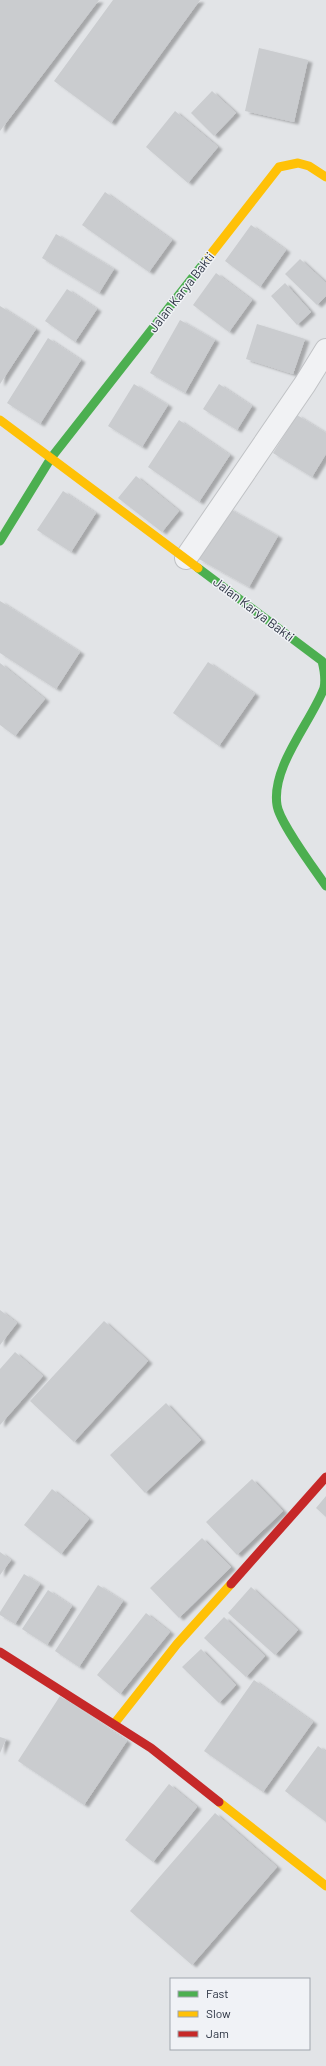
<svg xmlns="http://www.w3.org/2000/svg" width="326" height="2066" font-family="Barlow,sans-serif">
  <style>
    .building { fill: #cacccf; filter: url(#shadow) }
    .lines { fill: none; stroke-linecap: round; stroke-linejoin: round }
    .street-casing { stroke: #c0c2c5; stroke-width: 24 }
    .street { stroke: #f1f2f4; stroke-width: 22 }
    .fast { stroke: #4caf50; stroke-width: 9 }
    .slow { stroke: #ffc107; stroke-width: 9 }
    .jam { stroke: #c62828; stroke-width: 9 }
    .labels { text-anchor: middle; dominant-baseline: central; stroke-width: 3; stroke-linejoin: round; paint-order: stroke }
    .street-label { font-size: 13px; fill: #293140; stroke: #f0f2f6 }
  </style>
  <defs>
    <filter id="shadow"><feDropShadow dx="4.5" dy="2.5" stdDeviation="1" flood-color="#0004"/></filter>
  </defs>
  <rect width="100%" height="100%" fill="#e2e4e7"/>
  <path class="building" d="M0,0h99l-99,131z
    M113,0h87l-89,123 -57,-42z
    M259,48l49,12 -14,62 -49,-11z
    M212,91l24,22 -22,23 -23,-23z
    M175,111l43,36 -30,36 -42,-36z
    M105,192l67,48 -23,32 -67,-47z
    M251,225l35,25 -26,37 -35,-26z
    M56,234l58,35 -15,24 -57,-35z
    M300,259l26,24v13l-9,9 -32,-31z
    M216,273l36,27 -23,32 -36,-27z
    M285,283l26,29 -14,13 -26,-29z
    M67,289l30,20 -22,33 -30,-21z
    M0,306l36,23 -36,55z
    M180,320l35,20 -30,53 -35,-20z
    M257,324l48,15 -12,35 -47,-15z
    M48,338l33,22 -41,64 -33,-21z
    M134,384l34,21 -26,42 -34,-21z
    M219,384l33,22 -15,24 -34,-21z
    M297,415l29,18v21l-14,23 -39,-24z
    M179,420l51,35 -31,47 -51,-35z
    M136,476l43,35 -17,21 -44,-34z
    M63,491l33,22 -25,39 -34,-22z
    M228,508l50,28 -29,51 -50,-28z
    M0,601l80,51 -24,37 -56,-36z
    M208,662l47,32 -36,52 -46,-33z
    M0,663l45,36 -30,37 -15,-11z
    M0,1310l17,13 -17,22z
    M104,1321l44,40 -74,81 -44,-41z
    M15,1352l28,24 -43,49v-56z
    M166,1403l35,37 -56,53 -35,-38z
    M252,1479l31,32 -46,44 -31,-33z
    M52,1489l37,30 -28,35 -37,-29z
    M326,1496v21l-10,-9z
    M202,1538l29,29 -52,51 -29,-30z
    M0,1552l11,8 -11,15z
    M24,1574l16,10 -25,40 -15,-9v-3z
    M98,1585l25,16 -44,66 -24,-16z
    M251,1587l47,43 -23,25 -47,-42z
    M48,1590l24,16 -25,39 -25,-16z
    M146,1613l24,19 -50,62 -23,-19z
    M224,1617l41,39 -19,21 -42,-39z
    M201,1649l35,36 -17,18 -37,-36z
    M254,1680l59,42 -50,70 -59,-41z
    M60,1696l67,45 -43,64 -66,-44z
    M0,1737l6,2 -6,14z
    M318,1746l8,6v70l-41,-31z
    M169,1784l28,23 -44,55 -28,-22z
    M215,1813l62,54 -85,98 -62,-54z"/>
  <g class="lines">
    <g class="street-casing">
      <path id="street" d="M186,558l119,-174 21,-34"/>
    </g>
    <use href="#street" class="street"/>
    <path class="fast" d="M0,541l51,-83 156,-199
      M198,568l124,93c2,8 4,18 2,27 -13,34 -53,79 -47,117 2,17 38,65 49,81"/>
    <path class="slow" d="M207,259l72,-92 19,-4 11,3 17,11
      M0,420l198,148
      M114,1724l63,-80 54,-60
      M219,1802l107,84"/>
    <path class="jam" d="M231,1584l95,-107
      M0,1652l151,96 68,54"/>
  </g>
  <g class="labels">
    <g class="street-label">
      <text transform="translate(181 292) rotate(-52)">Jalan Karya Bakti</text>
      <text transform="translate(254 609) rotate(37)">Jalan Karya Bakti</text>
    </g>
  </g>
  <rect x="170" y="1978" width="140" height="72" fill="#f0f2f6" stroke="#a0a5ad"/>
  <rect x="178" y="1991" width="20" height="6" fill="#4caf50" stroke="#a0a5ad"/>
  <text x="206" y="1998" font-size="12" fill="#293140">Fast</text>
  <rect x="178" y="2011" width="20" height="6" fill="#ffc107" stroke="#a0a5ad"/>
  <text x="206" y="2018" font-size="12" fill="#293140">Slow</text>
  <rect x="178" y="2031" width="20" height="6" fill="#c62828" stroke="#a0a5ad"/>
  <text x="206" y="2038" font-size="12" fill="#293140">Jam</text>
</svg>
